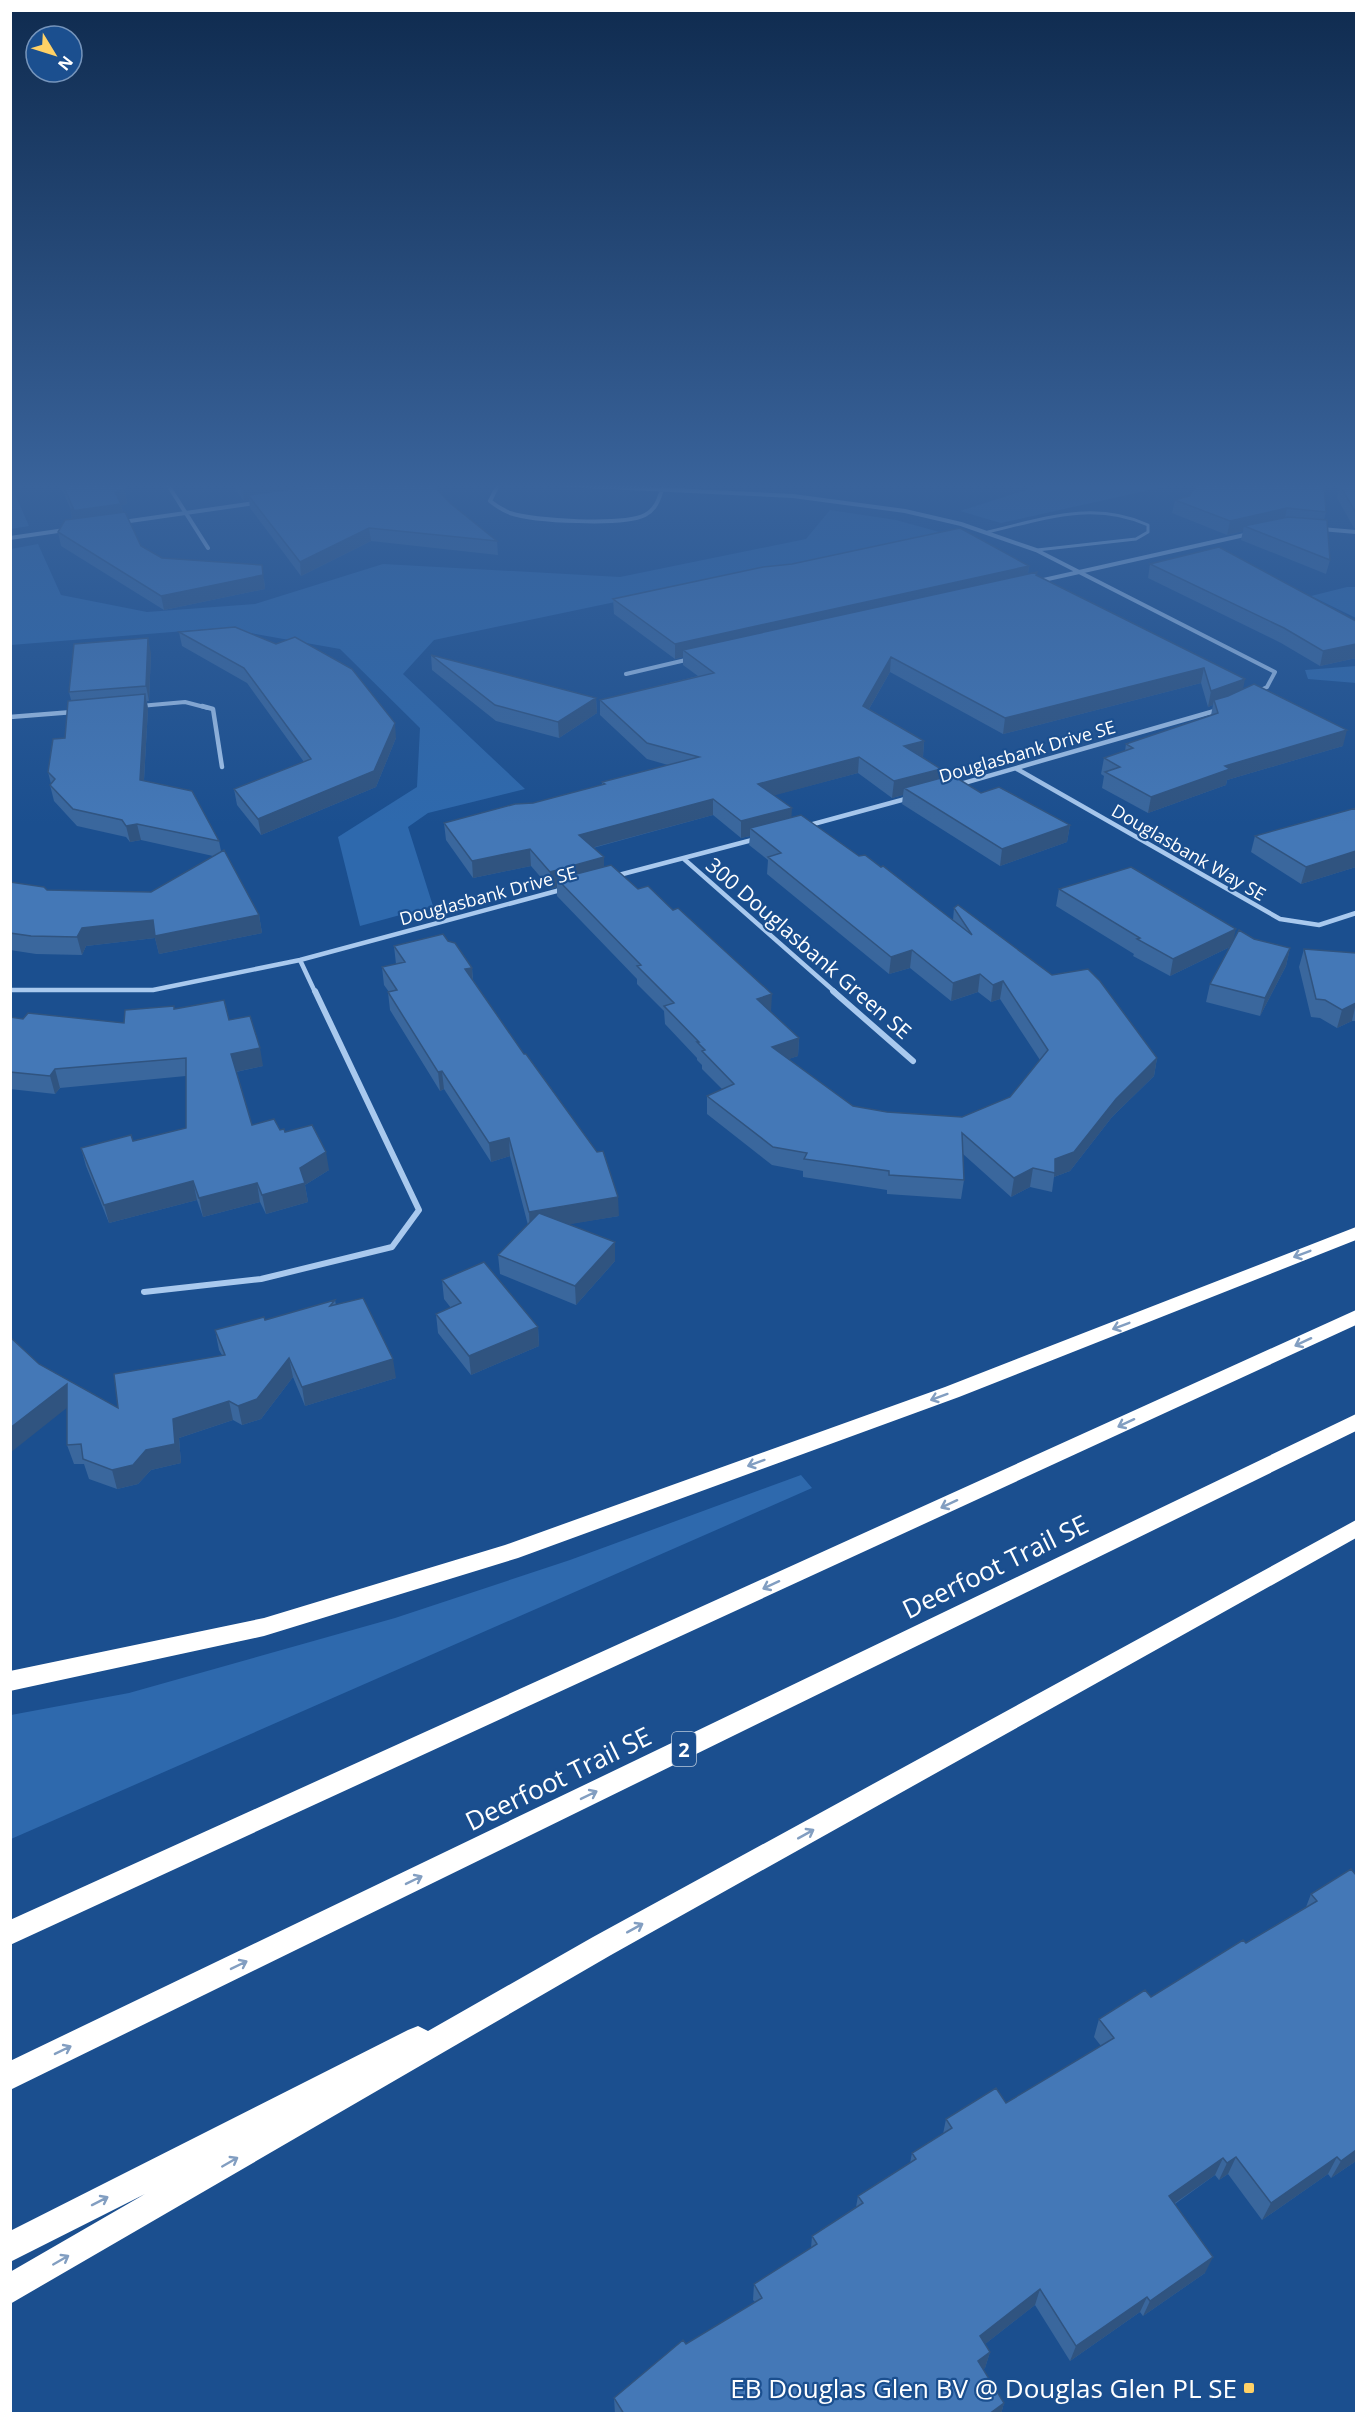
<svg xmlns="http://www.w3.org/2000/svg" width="1367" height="2424" font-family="'Open Sans',sans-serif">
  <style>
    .green { fill: #2e69ad }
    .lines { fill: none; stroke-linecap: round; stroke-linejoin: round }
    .service { stroke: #a9c9ee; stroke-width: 3 }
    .minor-far2 { stroke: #a9c9ee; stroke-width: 4 }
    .minor-far1 { stroke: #a9c9ee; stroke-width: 4.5 }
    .minor { stroke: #a9c9ee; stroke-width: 6 }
    .motorway { fill: #fff; fill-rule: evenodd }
    .wall { fill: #3a679d; fill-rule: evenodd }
    .shaded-wall { fill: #305480 }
    .building { fill: #4478b7; stroke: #305480; stroke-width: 1.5 }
    .oneway { stroke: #829ec1 }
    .poi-dot { fill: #ffd166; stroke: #1b4f8f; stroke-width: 2 }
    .labels { text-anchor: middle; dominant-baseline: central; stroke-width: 4.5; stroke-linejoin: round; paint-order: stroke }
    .far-street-label { font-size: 18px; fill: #fff; stroke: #1b4f8f }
    .shield { fill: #1b4f8f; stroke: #bbcadd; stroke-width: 1.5 }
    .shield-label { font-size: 20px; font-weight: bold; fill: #fff }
    .street-label { font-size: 21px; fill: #fff; stroke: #1b4f8f }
    .near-street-label { font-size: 26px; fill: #fff; stroke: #1b4f8f }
    .near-poi-label { font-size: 26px; fill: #fff; stroke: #1b4f8f; text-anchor: end }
  </style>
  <rect width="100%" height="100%" fill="#1b4f8f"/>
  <path class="green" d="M10,485h1l18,41 -18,3z
    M1042,485h130l-171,38 -41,-12z
    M830,510l66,10 47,13 -509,107 -31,34 122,115 -97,24 -20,14 25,79 -73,20 -22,-89 79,-50 3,-59 -80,-79 -118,-21 -211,17v-96l27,-5 23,51 86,17 108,-8 128,-40 237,13 186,-38z
    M1347,587h9v31l-45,-22z
    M1356,666v17l-48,-4 -3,-9z
    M801,1475l11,13 -801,351v-124l118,-22 266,-75 175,-58z"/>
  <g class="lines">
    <path class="service" d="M988,532c55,-13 105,-32 160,-7v7l-12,7 -99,11"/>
    <path class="minor-far2" d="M168,485l40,63
      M498,485l-8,16c6,5 13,9 20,12 23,8 113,13 135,2 10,-5 14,-15 17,-26
      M566,485l227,11 112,15 56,13 75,26 239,122 -8,15 -10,5
      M123,522l132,-19
      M1321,529l35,3
      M10,538l55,-8
      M1039,581l210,-47
      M626,674l64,-15
      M140,706l45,-4 23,6"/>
    <path class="minor-far1" d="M202,706l11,3 9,58
      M10,717l63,-5
      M1017,769l263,150 39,6 37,-12
      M957,785l261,-75
      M806,826l103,-28
      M684,859l151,133
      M615,876l141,-37
      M300,960l15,32
      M10,990h143l147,-30 264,-71"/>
    <path class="minor" d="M833,991l80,70
      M144,1292l117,-13 131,-32 27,-37 -104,-219"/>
    <path class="motorway" d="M1356,1227v13l-397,157 -441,161 -254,78 -254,55v-20l254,-53 241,-73 440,-158z
      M1356,1310v15l-1346,620v-25z
      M1356,1414v17l-1346,659v-29z
      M1356,1520v18l-745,417 -601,349v-32l135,-78 -135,68v-31l398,-201 10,-4 10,5 165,-94z"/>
  </g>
  <path class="wall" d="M60,485h64l3,19 -6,1 2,7 18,34 21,12 102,21 1,10 -101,21 -103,-64 -3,-14 14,-13 -1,-8v-1z
    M232,485h209l-2,6 11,12 47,38 1,14 -127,-14 -70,35 -51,-68 -1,-8 -5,1z
    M1340,485l16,1v43l-2,-1 -17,-30z
    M1175,500l151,12 -2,8 6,40 -4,14 -85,-34 2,-9 -16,4 -55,-22z
    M1150,564l206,57v37l-36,8 -39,-23 -133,-65z
    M1029,566l-1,8 9,2 206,113 100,57 -116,34 -1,5 -78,28 -46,-25 2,-12 -3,-2 3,-16 21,-7 1,-7 85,-29 2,-10 -5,2 -7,-24 -198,51 -113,-62 -21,37 55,32 -1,16 17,21 130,47 -3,17 -67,24 -98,-62 1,-9 -11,3 -34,-25 -84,22 17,22 68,39 94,64 1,-12 203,150 -3,18 -42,41 -42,54 -16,6 -2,15 -22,-5 -19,10 -48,-43 1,26 -3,19 -74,-5v-4l-84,-13v-6l-31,-6 -65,-51v-18l15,-7 -20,-20v-4l-5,-5v-2l-32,-34 -1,-13 -27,-27v-5l-80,-83v-9l-6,2 -20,-23 -58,12 -27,-38 -2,-17 89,-20 69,-18v-3l66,-17 -21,-6 -47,-44v-15l98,-24 -15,-11v-8l-8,2 -61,-45 -1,-15zM713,815l28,23 9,-2 -1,9 19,15 -1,14 122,100 21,-6 41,33 27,-9 13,10 9,-3 40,61 -30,37 -48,20 -75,-5 -34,-6 -65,-47 10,-3 1,-18 -28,-26 -167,-145v-10l-11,-9z
    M179,632l217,106 -20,49 -115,48 -24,-30 -3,-16 70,-27 -57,-79 -65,-37z
    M151,653l-2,48h-2l1,8 -4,72 75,60 2,10 38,64 3,18 -103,21 -4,-16 -69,8 -4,9 -46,-1 -26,-4v-68l37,8 104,2 62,-36 -72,-16 -11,2 -4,-5 -49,-11 -23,-25 -4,-16 1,-1 -3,-12 17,-34 6,-38 -2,-8z
    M431,655l165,43 1,15 -38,25 -63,-17 -64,-51z
    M1356,808v59l-55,17 -50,-32 4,-16z
    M1059,889l175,52 20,-2 36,9 -4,18 -26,50 -54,-14 4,-18 20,-37 -60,29 -37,-20 1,-2 -78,-48z
    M448,941l24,27 1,12 146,236 -51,8 47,37 -39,44 -76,-31 -2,-19 30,-30 -18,-69 -19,6 -47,-73 -4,2 -50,-81 -2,-18h1l-5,-7 -2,-18 14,-3 -2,-18z
    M1304,949l52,4v68h-4l-15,7 -17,-10 -9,-1 -12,-50z
    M175,1009l54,11 34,46 -27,6 16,53 33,7 44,38 -24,15 3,17 -42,12 -6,-12 -57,15 -6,-17 -88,23 -23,-57 -5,-18 52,-7 53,-13v-52l-126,12 -5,6 -45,-5v-72l13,2 101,4z
    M442,1280l96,47 1,19 -68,29 -33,-42 -2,-19 15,-6 -7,-9z
    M335,1300l1,5 60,73 -91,28 -12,-29 -32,42 -19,6 -9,-5 -54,18 2,25 -30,7 -13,14 -21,5 -28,-10 -5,-15h-10l-7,-19v-37l-28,-44 79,44 104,-53 -3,-5 -4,-20 50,-10z
    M1351,1869l5,292 -25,17 -3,-4 -66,46 -34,-46 -9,6 -4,-5 -40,29 30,69 -62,43 -3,-4 -70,49 -35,-56 -50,39 5,8 -5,16 -2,1 21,34 -3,11h-386l-1,-16 72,-54 69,-42 -2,-2 1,-16 57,-36 1,-12 44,-29 2,-11 52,-33 2,-10 31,-19 3,-15 60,-16 95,-57 -7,-9 5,-18 52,-22 95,-54 60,-36 5,-13z"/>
  <path class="shaded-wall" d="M217,485h15l-15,2z
    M262,485h80l-94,10 1,5 -5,1 -2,-13z
    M436,485h5l-5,15 -1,-13z
    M125,490l2,14 -6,1 3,13 -51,7 -2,-14 44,-19z
    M1287,508l-3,14 -40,4 -1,5 -16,4 3,-14z
    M369,528l2,13 -70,35 -1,-14z
    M262,565l3,24 -101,21 -3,-14z
    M1029,566l-2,14 -344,70v7l-8,2v-15z
    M148,638l3,15 -2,48 -3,-15z
    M1356,644v14l-36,8 3,-15z
    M891,657l-1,15 -28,49 1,-15z
    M1204,668l-3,15 -198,51 2,-16z
    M1245,679l-3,16 -28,5 -1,5 -5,2 3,-16z
    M145,694l3,15 -5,87 -3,-16z
    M596,698l1,15 -38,25 -1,-16z
    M395,723l1,15 -20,49 -115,48 -3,-16z
    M1347,730l-4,16 -116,34 -1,5 -78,28 3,-16 74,-31z
    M924,741l-1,16 -19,-11z
    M859,757l-1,16 -101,27 1,-16z
    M941,769l-1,16 -36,3 -1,7 -11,3 2,-17z
    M713,799v16l-133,36 -1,-16z
    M792,808l-1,17 -41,3v8l-9,2v-17z
    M137,824l4,16 -11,2 -4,-16z
    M1070,825l-3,17 -67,24 2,-17z
    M530,849l1,17 -58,12 -1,-17z
    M1356,851v16l-55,17 5,-17z
    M604,857v17l-47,5v8l-6,2 -1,-17z
    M259,915l3,18 -103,21 -4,-16 -69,8 -4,9 -5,-18 5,-9 71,-8z
    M1236,929l-4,17 -62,30 3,-17z
    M1290,948l-4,18 -26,50 5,-18z
    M912,950l-2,18 -21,6 2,-17z
    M472,968l1,17 -8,-16z
    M980,974l-2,18 -27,9 2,-18z
    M1003,981l-3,18 -9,3 2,-17z
    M772,994l-1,18 -14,-13z
    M1356,1003l-4,18 -15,7 5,-18z
    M799,1038l-1,18 -27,9 1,-18z
    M260,1048l3,18 -28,6 -4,-18z
    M1157,1058l-3,18 -42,41 -42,54 -16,6 1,-18z
    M55,1069l5,19 -5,6 -5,-18z
    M442,1071l2,18 -4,2 -2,-19z
    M509,1138l1,18 -19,6 -2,-19z
    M326,1152l3,18 -24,15 3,17 -42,12 -4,-19 38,-27z
    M1033,1168l-3,19 -19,10 3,-19z
    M193,1181l4,19 -88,23 -5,-18z
    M257,1183l3,19 -57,15 -4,-19z
    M618,1197l1,19 -89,15 -1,-19z
    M615,1242v19l-39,44 -1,-19z
    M538,1327l1,19 -68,29 -2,-19z
    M289,1358l4,19 -32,42 -19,6 -4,-19z
    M393,1359l3,19 -91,28 -3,-19z
    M67,1384l6,19 -63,50v-25z
    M229,1401l4,19 -54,18 2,25 -30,7 -13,14 -21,5 -5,-19 61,-51z
    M1356,2150v11l-25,17 10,-17z
    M1236,2157l-8,17 -9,6 8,-17z
    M1337,2157l-9,17 -66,46 9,-17z
    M1223,2158l-8,17 -53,37 7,-16z
    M1213,2257l-8,16 -62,43 7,-15z
    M1040,2289l-5,16 -60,47 5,-16z
    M1147,2297l-7,15 -70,49 6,-15z
    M990,2352l-5,16 -11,8 4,-15z
    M1004,2403l-3,11h-12z"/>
  <path class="building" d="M63,485h59l3,5 -10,2 6,12 -50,7 1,-2 2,1z
    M240,485h22l-20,3z
    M321,485h115l-1,2 15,16 47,38 -128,-13 -69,34 -52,-67z
    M1197,485h127l2,27 -39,-4 -57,13 -55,-21 14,-4z
    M1340,485l16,1v27z
    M125,512l16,34 21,12 100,7 1,10 -102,21 -103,-64 7,-12z
    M1288,517l39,3 3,40 -86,-34z
    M960,528l69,38 -354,78 -62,-45 150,-32 29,-3z
    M1219,547l137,74v23l-33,7 -39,-23 -134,-64z
    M1037,572l-1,3 209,104 -34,12 -7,-23 -199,50 -114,-61 -28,49 61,35 -20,5 37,23 -47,12 -35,-24 -101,27 34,24 -51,13 -28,-22 -134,36 25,22 -54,15 -20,-23 -58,12 -28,-38 71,-19 18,-1 72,-19 -3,-2 97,-25 -52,-14 -47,-43 114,-27 -31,-23z
    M235,627l41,17 19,-7 57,32 43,54 -21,48 -116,48 -24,-30 77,-30 -67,-91 -65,-36z
    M148,638l-2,48 -77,6 5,-48z
    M431,655l165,43 -38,24 -63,-17z
    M1254,684l93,46 -122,36 5,3 -79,28 -46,-25 15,-5 -16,-9 29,-10 -7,-4 92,-31 -4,-13 14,-4z
    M145,694l-5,86 52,11 27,50 -82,-17 -11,2 -4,-6 -49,-11 -23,-24 5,-6 -7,-7 5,-33 12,-1 3,-37z
    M952,775l29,18 18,-6 71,38 -68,24 -98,-61z
    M1356,808v43l-50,16 -51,-31z
    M801,815l58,41 6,-1 16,12 2,-1 89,69 -18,-27 4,-3 94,70 36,-6 12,12 57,77 -41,41 -42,53 -19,7v14l-22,-5 -19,10 -52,-45 2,47 -75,-5v-4l-85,-12 3,-6 -34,-6 -66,-51 27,-12 -32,-33 3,-1 -8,-8h2l-35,-36 10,-3 -37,-37 4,-1 -84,-86 54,-14 27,24 10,-3 25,24 5,-2 94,86 -15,5 42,39 -27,9 81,59 34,6 75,5 48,-20 38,-47 -45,-69 -10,4 -13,-11 -27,9 -41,-33 -21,7 -123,-100 13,-4 -31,-25z
    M224,850l35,65 -104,21 -2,-16 -71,8 -5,9 -46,-1 -21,-3v-51l34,5 3,3 104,2z
    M1131,867l105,62 -63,30 -36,-20 3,-1 -81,-49z
    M1239,930l15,9 36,9 -25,50 -55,-14z
    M443,934l5,7 7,2 17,25 -7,1 59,85h2l71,98 6,-1 15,46 -89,15 -20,-74 -20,5 -47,-72 -4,1 -50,-80 9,-2 -15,-23 23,-5 -11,-16z
    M1304,949l52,4v50l-14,7 -17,-10 -9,-1z
    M224,1000l5,20 21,-4 10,32 -29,6 21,71 22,-6 6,11 4,-1 1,3 27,-7 14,27 -26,16 5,15 -43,12 -5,-12 -58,15 -6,-17 -89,24 -23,-57 50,-13 2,6 53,-13v-70l-131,11 -5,7 -40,-4v-55l13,2 5,-6 96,10 1,-13 49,-4v3z
    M539,1213l76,29 -40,44 -77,-31z
    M484,1262l54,65 -69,29 -33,-42 25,-11 -19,-23z
    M363,1298l30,61 -91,28 -13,-29 -32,41 -19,7 -9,-5 -56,18 2,25 -29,6 -13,15 -21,5 -29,-11 -2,-15 -14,1v-61l-57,44v-91l29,27 79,44 -4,-34 111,-19 -10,-25 49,-13 1,3 70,-20 -5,6z
    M1351,1869l5,6v275l-15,11 -4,-4 -66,46 -35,-46 -9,6 -4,-5 -54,38 44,61 -63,44 -3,-4 -71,49 -36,-57 -60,47 10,16 -12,9 26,42 -15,11h-365l-10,-16 69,-58 3,4 76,-46 -8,-14 63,-40 -5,-8 51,-33 -5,-7 58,-37 -4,-6 40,-25 -6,-9 50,-31 10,15 108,-65 -15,-19 46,-29 6,7 92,-57 3,3 71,-42 -6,-7z"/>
  <defs><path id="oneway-shaft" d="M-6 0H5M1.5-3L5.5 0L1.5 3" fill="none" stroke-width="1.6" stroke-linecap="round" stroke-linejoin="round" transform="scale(1.5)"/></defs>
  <g class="oneway">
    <use href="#oneway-shaft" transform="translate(1302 1254) rotate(159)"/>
    <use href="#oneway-shaft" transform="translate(1121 1326) rotate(159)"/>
    <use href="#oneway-shaft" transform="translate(1303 1342) rotate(155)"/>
    <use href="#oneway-shaft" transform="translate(939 1397) rotate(160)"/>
    <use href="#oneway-shaft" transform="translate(1126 1423) rotate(155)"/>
    <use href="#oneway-shaft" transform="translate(756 1463) rotate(160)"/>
    <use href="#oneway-shaft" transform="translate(949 1504) rotate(155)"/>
    <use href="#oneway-shaft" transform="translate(771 1585) rotate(155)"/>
    <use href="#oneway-shaft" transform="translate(589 1795) rotate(-26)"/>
    <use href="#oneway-shaft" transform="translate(806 1834) rotate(-29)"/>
    <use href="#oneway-shaft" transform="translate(414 1880) rotate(-26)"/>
    <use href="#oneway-shaft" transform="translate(635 1928) rotate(-29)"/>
    <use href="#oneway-shaft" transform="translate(239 1965) rotate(-26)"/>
    <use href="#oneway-shaft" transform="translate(63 2050) rotate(-26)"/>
    <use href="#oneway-shaft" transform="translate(230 2162) rotate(-30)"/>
    <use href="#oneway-shaft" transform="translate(100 2201) rotate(-27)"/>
    <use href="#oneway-shaft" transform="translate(61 2260) rotate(-30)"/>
  </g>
  <linearGradient id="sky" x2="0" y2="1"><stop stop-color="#0f2b4f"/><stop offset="0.59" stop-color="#39639b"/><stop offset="1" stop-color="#39639b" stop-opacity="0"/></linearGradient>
  <rect width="1367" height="824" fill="url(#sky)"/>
  <rect class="poi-dot" x="1243" y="2382" width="12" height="12" rx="3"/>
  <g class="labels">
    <g class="far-street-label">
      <text transform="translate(1027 751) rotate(-16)">Douglasbank Drive SE</text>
      <text transform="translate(1189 852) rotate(30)">Douglasbank Way SE</text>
      <text transform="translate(488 895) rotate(-15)">Douglasbank Drive SE</text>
    </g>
    <rect class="shield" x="672" y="1732" width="24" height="34" rx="4.5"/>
    <g class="shield-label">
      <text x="684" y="1749">2</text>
    </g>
    <g class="street-label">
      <text transform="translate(809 948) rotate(41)">300 Douglasbank Green SE</text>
    </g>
    <g class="near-street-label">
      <text transform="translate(995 1566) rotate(-26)">Deerfoot Trail SE</text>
      <text transform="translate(558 1778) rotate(-26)">Deerfoot Trail SE</text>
    </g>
    <g class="near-poi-label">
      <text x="1237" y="2388">EB Douglas Glen BV @ Douglas Glen PL SE</text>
    </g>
  </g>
  <rect width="1367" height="2424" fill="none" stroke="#ffffff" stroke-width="24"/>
  <g transform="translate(54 54) rotate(128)"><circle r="28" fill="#1b4f8f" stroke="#7695bc" stroke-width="1.5"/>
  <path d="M0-4.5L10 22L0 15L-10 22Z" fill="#ffd166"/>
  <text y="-9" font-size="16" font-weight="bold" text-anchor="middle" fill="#ffffff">N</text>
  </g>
</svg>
